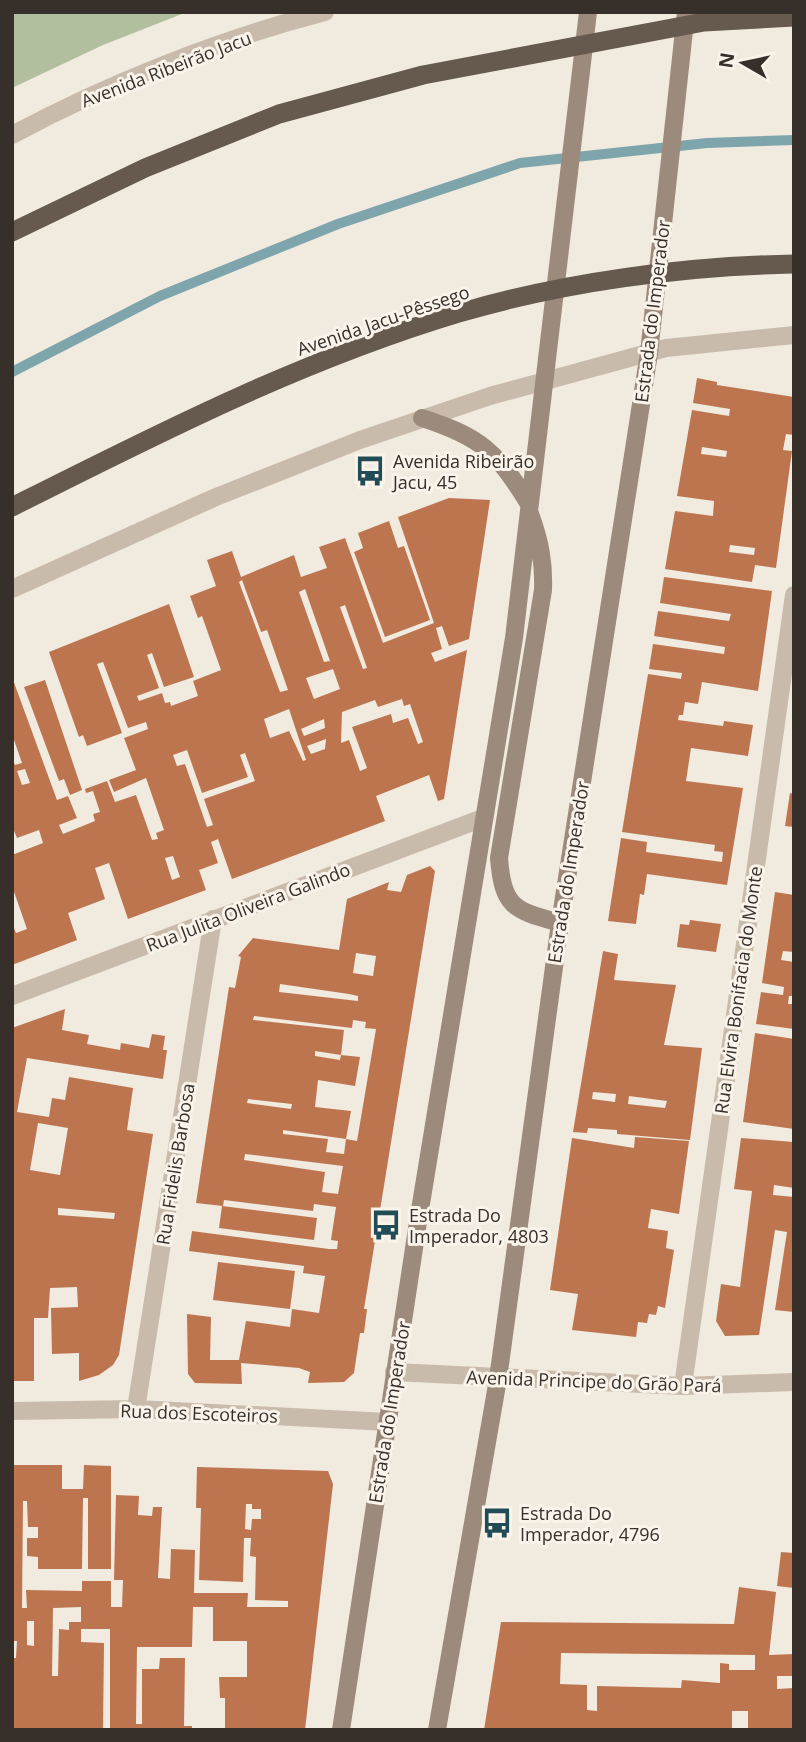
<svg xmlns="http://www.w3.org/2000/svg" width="806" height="1742" font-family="'Open Sans',sans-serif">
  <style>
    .park { fill: #b1bf9f }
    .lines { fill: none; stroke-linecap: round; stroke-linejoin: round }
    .stream { stroke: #7fa5ac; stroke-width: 10 }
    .building { fill: #bd7550; fill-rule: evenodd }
    .minor { stroke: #c8bbab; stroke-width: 18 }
    .tertiary { stroke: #c8bbab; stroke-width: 18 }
    .secondary { stroke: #9c8b7c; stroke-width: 18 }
    .trunk-bridge { stroke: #66594e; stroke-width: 19 }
    .labels { text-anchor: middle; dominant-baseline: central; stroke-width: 6; stroke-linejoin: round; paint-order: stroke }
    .street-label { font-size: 18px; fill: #362f2a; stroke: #f9f3ea }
    .poi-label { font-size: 18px; fill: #362f2a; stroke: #f9f3ea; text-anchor: start }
  </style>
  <rect width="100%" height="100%" fill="#f1eade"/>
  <path class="park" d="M12,12h175l-84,33 -91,43z"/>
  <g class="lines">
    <path class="stream" d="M12,372l148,-76 178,-72 182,-61 187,-20 87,-3"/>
  </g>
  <path class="building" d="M697,378l20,4v3l77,12v38l-8,-1 -3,16 9,1 -16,117 -21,-3 -3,17 -87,-13 10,-58 38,5 1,-15 -37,-5 15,-86 37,6 1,-7 -37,-6zM702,447l25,4 -1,6 -25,-3zM730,545l25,3 -1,7 -25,-3z
    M449,498l41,2 -21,139 -20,7 -7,-20 -6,2 6,21 -11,4 4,9 32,-12 -23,149 -6,2 -9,-26 -53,21 9,25 -153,58 -14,-40 -7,3 7,21 -19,7 7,20 -78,29 -19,-56 -14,5 10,31 -37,14 9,27 -65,25v-42l4,10 11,-4 -15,-43v-31l31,-12 -4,-13 -22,8 -5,-12v-67l3,6 7,-2 -10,-29v-57l45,123 11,-4 9,22 -18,7 4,9 32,-13 -2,-7 7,-2 -7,-21 -7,2 -1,-4 22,-8 8,21 21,-7 16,45 6,-1 -2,-6 8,-3 -18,-52 -32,14 -5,-12 27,-10 -12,-32 24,-9 -2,-7 -18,6 -25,-66 -6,2 25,69 -35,13 -4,-11 -4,2 -30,-85 120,-48 25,73 -30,10 -12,-34 -5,2 12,33 -22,8 2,5 23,-8 3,10 5,-1 1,4 27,-10 -5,-15 28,-11 -19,-54 -4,2 -8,-22 26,-10 -9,-26 25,-9 9,26 53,-22 7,22 26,-9 -8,-21 26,-9 38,105 51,-20 -36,-106zM242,580l19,52 6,-2 21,60 -8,2 -41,-110zM305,589l25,72 -6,1 -25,-70zM345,605l22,63 -4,1 -23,-62zM333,669l7,20 -26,10 -8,-21zM402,699l2,7 6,-2 13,38 -5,2 -10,-26 -15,5 -2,-9 -39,13 15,41 -7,3 -11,-31 -8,3 1,-31 33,-12 3,7zM289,709l17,51 -3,1 -14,-30 -19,7 -6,-19zM324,719l1,9 -21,8 -3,-7zM326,739l-1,10 -14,5 -4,-8zM187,750l15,43 46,-16 -8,-22 5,-2 10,28 -51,18 9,26 -6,2 -22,-63 -8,2 -4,-11zM25,769l5,14 -8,2 -5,-14zM173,856l7,21 -8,3 -7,-22z
    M389,521l9,27 6,-2 26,74 -45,17 -31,-85 9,-4 -5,-15z
    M664,577l108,14 -14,100 -56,-9 -4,22 -13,-2 -2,13h-4l-1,5 45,6 1,-5 29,4 -5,31 -57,-8 -5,33 57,7 -16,97 -80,-11 -3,21 -4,-1 -4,30 -28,-3 13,-83 26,4 -1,10 76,10 1,-10 -9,-1 1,-6 -93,-13 26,-158 33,5 1,-6 -33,-4 4,-25 71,10 1,-7 -71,-11 4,-25 71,10 2,-7 -71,-11z
    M45,680l37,110 -12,5 -6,-16 -5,2 -35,-94z
    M790,793l4,1v33l-9,-1z
    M430,866l5,5 -71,438h3l-3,24h-4l-6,40 -10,9 -36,1 2,-11 -11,-4 -58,-5 1,21 -47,-1 -7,-9 -1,-60 24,3 -1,43h29l7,-39 44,6 2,-18 27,4 6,-37 -22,-3 1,-7 -115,-15 3,-20 137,18h8l1,-8 -7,-1 5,-33 -22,-3 -1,7 -89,-11 -1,6 -27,-3 33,-216 6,1 6,-31 -3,-1 15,-18 86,12 8,-51 42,-17 -2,8 14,2 6,-17zM356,953l20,3 -3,20 -20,-3zM280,984l69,10 9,2v5l-79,-9zM254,1016l98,12 1,-8 13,2 -1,6 11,1 -19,112 -11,-2 -2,15 -18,-2 2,-13 -45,-5v-4l63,9 5,-28 -36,-4 3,-27 37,6 5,-29 -19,-2 -1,5 -25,-4v-5l26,4 3,-25 -91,-10zM248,1099l44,5 -1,5 -44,-6zM245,1154l98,12 -5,28 -16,-2 3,-20 -81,-12z
    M775,892l19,3v57l-11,-1 -2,9 13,2v34h-5l-1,8h6v25l-38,-5 5,-32 22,3 1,-8 -22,-4z
    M690,920l31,4 -5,28 -39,-5 3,-23 9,1z
    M603,951l15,3 -4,26 62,5 -12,60 38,3 -12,92 -73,-6v-4l-29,-2 -1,5 -14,-1zM593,1092l23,2 -1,8 -23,-3zM629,1096l38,5 -2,7 -37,-4z
    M65,1009l-3,21 27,5 -2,9 33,6 1,-7 28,5 3,-14 13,2 -2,14h4l-4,29 -136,-21 -10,54 32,5 3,-19 13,2 4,-23 64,11 -6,42 26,4 -34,221 -6,10 -14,10 -20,6v-28l-27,1 -1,-46 27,-1 -1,-20 -27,1 -2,30h-14v63h-22v-353zM38,1123l30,5 -8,47 -30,-5zM58,1208l57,5 -1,6 -56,-4z
    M755,1033l39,6v90l-51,-7z
    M635,1137l54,4 -10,73 -28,-5 -3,19 20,3 -2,17 8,2 -9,58 -7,-2 -2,9 -7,-1 -2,9 -9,-1 -2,15 -64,-7 6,-36 -28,-4 22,-152 62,10z
    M741,1138l53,4v46l-20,-3 -1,10 21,2v115l-19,-2 12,-78 -12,-2 -16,105 -34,1 -9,-15 5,-37 19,3 12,-96 -18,-2z
    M222,1206l95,12 -3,22 -95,-12z
    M218,1262l77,9 -5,38 -77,-9z
    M12,1465h50v24h21l1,-24 27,1v103h-23v-71h-5l-1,71h-44v-12l-11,-1v-18h11v-11h-10l-1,-26h-4l-1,107h5l-1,-18 56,1v-10h29v26h11l1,-27h-9l2,-85 23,1 -1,19 14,1 1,-9h9l-4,71 12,1 1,-30 24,1 -1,43h54l-1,14h41v-6l-33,-1 1,-43 -6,-1 1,-18h-7l-1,44 -44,-2 2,-72h-5l1,-41 131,4 5,13 -28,246h-80v-32h-5l-1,-21h28v-36h-34v-34h-20l-1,40h-55l-1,77h6v-55h17l1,-11h25l-1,68h8v4h-82v-101h-29v13l23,1 -1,87h-91v-72h4l1,-17h-5zM246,1504h6v5h9v10h-9l-1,11 -6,-1zM81,1607v15h-12v8l-10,-1 -1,47h-6l1,-68zM27,1621h7v25l-7,-1z
    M781,1552l13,1v35l-17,-2z
    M739,1587l37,5 -7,63 25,-1v22h-17v13l17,-1v42h-46v-19h-16v19h-248l17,-108 233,2zM561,1653l194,2v15h-26v-6l-9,-1v20l-38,-3 -1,8 -84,-2v25l-10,-1v-25l-27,-1z"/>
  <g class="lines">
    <path class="minor" d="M12,996l471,-178
      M683,1386l111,-791
      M136,1409l77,-490
      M12,1411l124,-2 251,13"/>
    <path class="tertiary" d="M12,135c95,-51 208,-96 313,-123
      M12,589l204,-92 144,-57 130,-44 176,-48 128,-13
      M394,1372l289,14 111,-4"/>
    <path class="secondary" d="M422,418c59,19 75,34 107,86
      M530,514c10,27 14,48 13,76l-44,268c4,50 15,52 61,65
      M341,1730l77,-508 96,-584 74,-626
      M437,1730l61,-351 62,-456 89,-570 37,-341"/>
    <path class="trunk-bridge" d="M12,232l133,-64 134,-54 144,-39 281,-53 90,-5
      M12,507c145,-73 290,-147 447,-194 105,-31 225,-47 335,-49"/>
  </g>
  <defs>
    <g id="bus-bare" transform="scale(2.415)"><path d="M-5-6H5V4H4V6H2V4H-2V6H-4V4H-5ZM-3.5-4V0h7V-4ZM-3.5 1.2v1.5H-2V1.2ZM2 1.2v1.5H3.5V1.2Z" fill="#224c55" stroke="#f9f3ea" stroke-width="2.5" paint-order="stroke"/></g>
  </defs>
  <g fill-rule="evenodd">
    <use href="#bus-bare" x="370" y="471"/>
    <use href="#bus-bare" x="386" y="1225"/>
    <use href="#bus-bare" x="497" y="1523"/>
  </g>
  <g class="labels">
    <g class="street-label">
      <text transform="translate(166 69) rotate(-21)">Avenida Ribeirão Jacu</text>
      <text transform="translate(652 311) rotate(-83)">Estrada do Imperador</text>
      <text transform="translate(383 320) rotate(-19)">Avenida Jacu-Pêssego</text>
      <text transform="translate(568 872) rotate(-81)">Estrada do Imperador</text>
      <text transform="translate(248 907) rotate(-21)">Rua Julita Oliveira Galindo</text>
      <text transform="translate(738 990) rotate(-82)">Rua Elvira Bonifacia do Monte</text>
      <text transform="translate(175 1164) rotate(-81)">Rua Fidelis Barbosa</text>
      <text transform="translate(594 1381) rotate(2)">Avenida Principe do Grão Pará</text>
      <text transform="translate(389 1412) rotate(-81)">Estrada do Imperador</text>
      <text transform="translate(199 1413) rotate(2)">Rua dos Escoteiros</text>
    </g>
    <g class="poi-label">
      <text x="393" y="461">Avenida Ribeirão<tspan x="393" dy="21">Jacu, 45</tspan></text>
      <text x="409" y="1215">Estrada Do<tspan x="409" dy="21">Imperador, 4803</tspan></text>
      <text x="520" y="1513">Estrada Do<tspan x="520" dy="21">Imperador, 4796</tspan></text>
    </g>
  </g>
  <rect width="806" height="1742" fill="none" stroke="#362f2a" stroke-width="28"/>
  <g transform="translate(743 63) rotate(279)" stroke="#f9f3ea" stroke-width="5" paint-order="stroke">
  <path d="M0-5L12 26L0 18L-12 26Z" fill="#362f2a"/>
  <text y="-10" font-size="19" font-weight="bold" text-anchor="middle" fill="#362f2a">N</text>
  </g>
</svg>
